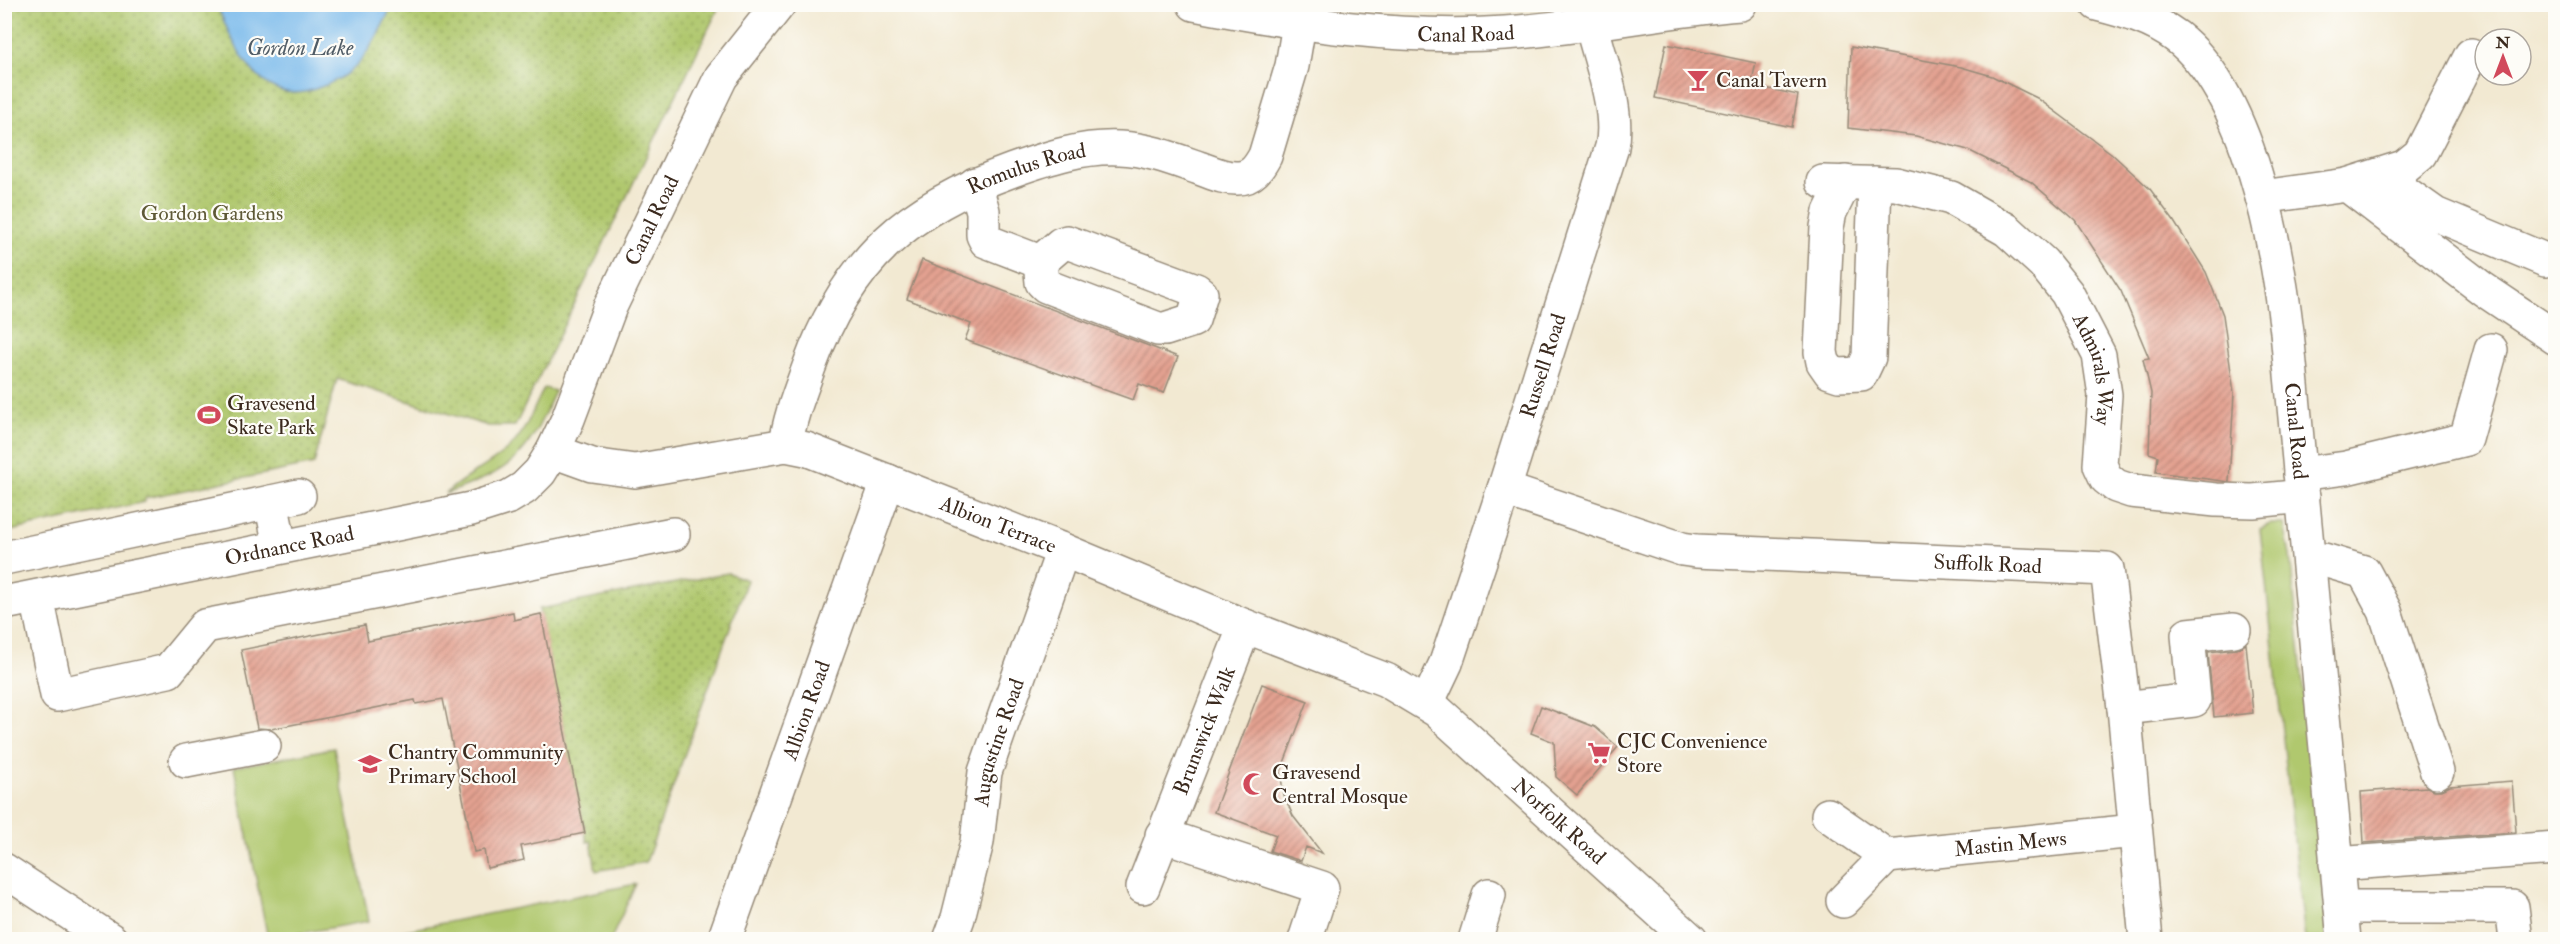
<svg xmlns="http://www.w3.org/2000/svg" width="2560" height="944" font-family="'IM FELL Double Pica',serif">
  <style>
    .grass { fill: #b0c86e; stroke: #767946; stroke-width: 1.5 }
    .park { fill: url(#park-dots); stroke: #767946; stroke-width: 1.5 }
    .water { fill: #76b8eb; stroke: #587184; stroke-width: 1.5 }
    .building { fill: url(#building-hatch) }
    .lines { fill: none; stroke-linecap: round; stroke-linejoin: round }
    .minor-casing { stroke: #968a78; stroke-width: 36 }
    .minor { stroke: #fff; stroke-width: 33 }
    .labels { text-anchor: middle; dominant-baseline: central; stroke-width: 4.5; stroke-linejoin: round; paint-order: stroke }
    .street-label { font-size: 21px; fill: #3b2a1e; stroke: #fdfcf7 }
    .poi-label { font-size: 21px; fill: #3b2a1e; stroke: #fdfcf7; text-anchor: start }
    .park-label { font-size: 21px; fill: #5e5936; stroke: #fdfcf7 }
    .water-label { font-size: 22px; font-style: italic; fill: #505c66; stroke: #fdfcf7 }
  </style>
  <defs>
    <pattern id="park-dots" width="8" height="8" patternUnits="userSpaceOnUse" patternTransform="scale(1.5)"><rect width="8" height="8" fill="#b0c86e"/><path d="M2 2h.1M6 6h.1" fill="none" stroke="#90a35a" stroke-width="1.8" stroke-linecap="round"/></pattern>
    <pattern id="building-hatch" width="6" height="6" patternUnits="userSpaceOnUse" patternTransform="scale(1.5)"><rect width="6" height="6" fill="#e4a291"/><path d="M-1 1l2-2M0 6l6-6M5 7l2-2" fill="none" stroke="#ba8476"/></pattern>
  </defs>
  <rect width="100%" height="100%" fill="#fdfcf7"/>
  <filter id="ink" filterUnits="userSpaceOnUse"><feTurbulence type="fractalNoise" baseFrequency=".0167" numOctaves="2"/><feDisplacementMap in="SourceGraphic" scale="12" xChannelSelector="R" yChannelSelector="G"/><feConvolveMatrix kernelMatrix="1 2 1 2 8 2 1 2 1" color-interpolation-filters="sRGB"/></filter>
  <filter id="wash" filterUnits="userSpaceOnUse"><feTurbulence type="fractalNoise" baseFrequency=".008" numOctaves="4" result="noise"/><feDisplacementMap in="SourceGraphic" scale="24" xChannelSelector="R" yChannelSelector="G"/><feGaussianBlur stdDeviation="1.35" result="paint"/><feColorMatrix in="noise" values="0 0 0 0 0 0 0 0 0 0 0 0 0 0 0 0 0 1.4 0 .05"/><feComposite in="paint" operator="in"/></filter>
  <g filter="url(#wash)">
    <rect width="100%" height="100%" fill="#f2e9d2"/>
    <path class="grass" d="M544,388l11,3c-29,67 -40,78 -110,103 20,-19 47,-29 66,-48 16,-16 23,-39 33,-58z
      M2270,524h14l6,31 38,384h-23l-45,-410z
      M334,748l35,173 -101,18 -34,-172z
      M636,884l-25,55h-252l35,-6z"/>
    <path class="park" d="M4,5h716l-205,421h-27l-151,-47 -23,85 -169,34v4l-140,30z
      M728,573l19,7 -101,282 -50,9 -5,-30 -4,1 -48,-233z"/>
    <path class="water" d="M217,5h176c-11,21 -22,46 -39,63 -10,9 -24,16 -36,20 -57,23 -84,-42 -101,-83z"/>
    <g id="blocks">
      <path class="building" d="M1666,44l90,19 -5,22 47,10 -6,32 -137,-29z
        M1851,47l110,20 31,9 45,22 74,55 39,36 23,31 33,52 17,43 11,78 -5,89 -73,-10 2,-16 -9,-3 2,-60 -8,-34 6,-1 -28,-67 -46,-71 -44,-38 -63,-32 -52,-14 -68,-8z
        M922,260l256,97 -14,36 -25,-9 -6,16 -168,-60 6,-16 -64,-25z
        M513,612l1,8 27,-6 44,219 -64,13 3,14 -37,8 -3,-18 -10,2 -31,-153 -27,5 -1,-4 -144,29 -14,-1 -16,-78 124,-25 3,16z
        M2246,644l7,69 -39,4 -6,-65 28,-3z
        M1262,684l46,17 -28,72 4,22 9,21 29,37 -16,-6 -5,14 -31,-10 6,-16 -62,-23z
        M1541,706l54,21 23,20 -41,48 -21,-18 -2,-35 -23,-9z
        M2512,781l4,51 -152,11 -3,-51 66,-5 7,3h8l8,-4z"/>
    </g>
  </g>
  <g filter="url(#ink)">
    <use href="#blocks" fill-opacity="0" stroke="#968a78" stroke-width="1.5"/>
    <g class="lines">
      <g class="minor-casing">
        <g id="minor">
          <path id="s1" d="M1194,4c104,20 206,36 311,29 79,-5 156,-23 235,-29"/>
          <path id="s2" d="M2097,4c28,7 56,15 80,33 72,56 100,209 110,295l57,608"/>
          <path d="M2380,175l55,39 110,46 11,-2"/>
          <path id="s3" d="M1823,182l73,2 55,14 56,32 36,33 24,30 32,62 6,40 -5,70 6,13 10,8 15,5 85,9 37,1 50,-5"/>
          <path d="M1845,182l-15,30 -3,15 -6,125 2,10 7,10 9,3 22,-1 8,-17 6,-174"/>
          <path d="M975,184l8,27v24l3,6 54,21"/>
          <path d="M2347,185l136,104 73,49"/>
          <path d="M2262,197l85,-12 57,-18 16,-13 51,-99"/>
          <path d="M1067,242l129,48 5,4 -8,26 -28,9h-7l-112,-43 -4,-4 -2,-20 21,-18z"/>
          <path id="s4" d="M786,445c3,-26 14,-53 23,-78 39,-107 98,-159 204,-197 34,-12 70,-24 107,-22 27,1 53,11 79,20 12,4 26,11 39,10 14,0 21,-11 27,-22l27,-90 7,-42"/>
          <path id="s5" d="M553,451l39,14 43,6 151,-26 20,4 257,101 182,76 141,54 50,30 255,230"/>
          <path d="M2300,474l46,-6 120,-29 25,-89"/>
          <path id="s6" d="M1504,489l178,60 14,2 411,18 17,139 22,232"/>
          <path d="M271,502l28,-6"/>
          <path d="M4,558l267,-56 9,44"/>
          <path d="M2309,561l15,-1 40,12 21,39 52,161"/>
          <path d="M37,597l20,98 111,-24 37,-45 468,-92"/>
          <path id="s7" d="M4,603l467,-94 38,-12 15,-9 16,-16 13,-21 15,-32 42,-112 111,-230 58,-73"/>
          <path id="s8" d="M1427,703l19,-40 58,-174 108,-342c8,-36 -12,-87 -21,-124"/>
          <path d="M2124,708l70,-8 -6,-65 46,-5"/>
          <path d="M186,761l78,-15"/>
          <path d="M1828,815l59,41 -44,45"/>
          <path d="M1162,835l160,53 -17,52"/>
          <path id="s9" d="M1887,856l248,-25"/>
          <path d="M2336,864l220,-16"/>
          <path d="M4,870l107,70"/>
          <path id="s10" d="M1143,887l102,-261"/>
          <path d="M2341,907h171l4,33"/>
          <path id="s11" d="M724,940l164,-459"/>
          <path id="s12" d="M950,940l8,-22 19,-76 8,-70 78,-222"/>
          <path d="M1475,940l14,-45"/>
        </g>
      </g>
      <use href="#minor" class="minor"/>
    </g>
  </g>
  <defs>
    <g id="bar-bare" transform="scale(1.8)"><path d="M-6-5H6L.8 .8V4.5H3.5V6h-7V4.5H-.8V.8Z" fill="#d1495b" stroke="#fdfcf7" stroke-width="2.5" paint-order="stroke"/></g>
    <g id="stadium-bare" transform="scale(1.8)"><path d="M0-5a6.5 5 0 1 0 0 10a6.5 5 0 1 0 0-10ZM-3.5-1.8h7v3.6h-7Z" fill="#d1495b" stroke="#fdfcf7" stroke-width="2.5" paint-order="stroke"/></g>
    <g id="supermarket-bare" transform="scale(1.8)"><path d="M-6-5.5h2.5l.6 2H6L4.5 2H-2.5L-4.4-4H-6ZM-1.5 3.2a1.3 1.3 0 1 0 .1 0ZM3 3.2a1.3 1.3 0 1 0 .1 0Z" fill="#d1495b" stroke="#fdfcf7" stroke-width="2.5" paint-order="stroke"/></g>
    <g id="school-bare" transform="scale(1.8)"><path d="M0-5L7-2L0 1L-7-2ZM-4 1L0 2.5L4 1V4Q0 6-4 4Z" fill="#d1495b" stroke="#fdfcf7" stroke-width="2.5" paint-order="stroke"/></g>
    <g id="mosque-bare" transform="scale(1.8)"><path d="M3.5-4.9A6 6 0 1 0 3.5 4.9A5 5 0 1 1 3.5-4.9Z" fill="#d1495b" stroke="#fdfcf7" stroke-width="2.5" paint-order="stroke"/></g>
  </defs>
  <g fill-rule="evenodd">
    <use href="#bar-bare" x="1698" y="80"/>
    <use href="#stadium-bare" x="209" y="415"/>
    <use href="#supermarket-bare" x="1599" y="753"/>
    <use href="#school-bare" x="370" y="764"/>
    <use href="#mosque-bare" x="1254" y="784"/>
  </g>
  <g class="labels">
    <g class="street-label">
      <text stroke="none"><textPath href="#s1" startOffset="274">Canal Road</textPath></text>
      <text stroke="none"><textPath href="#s4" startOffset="390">Romulus Road</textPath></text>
      <text stroke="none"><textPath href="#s7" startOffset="832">Canal Road</textPath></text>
      <text stroke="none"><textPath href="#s8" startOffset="357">Russell Road</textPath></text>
      <text stroke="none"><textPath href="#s3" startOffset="364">Admirals Way</textPath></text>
      <text stroke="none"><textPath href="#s2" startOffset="508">Canal Road</textPath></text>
      <text stroke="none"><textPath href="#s5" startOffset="465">Albion Terrace</textPath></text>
      <text stroke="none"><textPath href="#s7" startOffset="291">Ordnance Road</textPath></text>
      <text stroke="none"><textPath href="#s6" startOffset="494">Suffolk Road</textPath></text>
      <text stroke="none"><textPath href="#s11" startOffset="244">Albion Road</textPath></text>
      <text stroke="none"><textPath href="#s10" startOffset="168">Brunswick Walk</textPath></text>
      <text stroke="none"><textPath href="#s12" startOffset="204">Augustine Road</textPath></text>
      <text stroke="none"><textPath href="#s5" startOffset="1107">Norfolk Road</textPath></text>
      <text stroke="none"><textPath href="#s9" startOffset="124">Mastin Mews</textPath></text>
    </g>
    <g class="poi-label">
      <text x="1716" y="80">Canal Tavern</text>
      <text x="227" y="403">Gravesend<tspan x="227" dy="24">Skate Park</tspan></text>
      <text x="1617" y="741">CJC Convenience<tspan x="1617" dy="24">Store</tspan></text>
      <text x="388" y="752">Chantry Community<tspan x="388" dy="24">Primary School</tspan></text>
      <text x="1272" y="772">Gravesend<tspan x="1272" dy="24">Central Mosque</tspan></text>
    </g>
    <g class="park-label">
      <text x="212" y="213">Gordon Gardens</text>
    </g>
    <g class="water-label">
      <text x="300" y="48">Gordon Lake</text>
    </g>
  </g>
  <rect width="2560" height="944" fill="none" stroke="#fdfcf7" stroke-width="24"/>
  <g transform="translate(2503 57)"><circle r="28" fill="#fdfcf7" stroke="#afa8a0" stroke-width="1.5"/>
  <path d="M0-4.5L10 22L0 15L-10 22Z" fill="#d1495b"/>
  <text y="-9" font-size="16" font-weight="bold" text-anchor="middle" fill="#3b2a1e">N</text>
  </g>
</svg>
